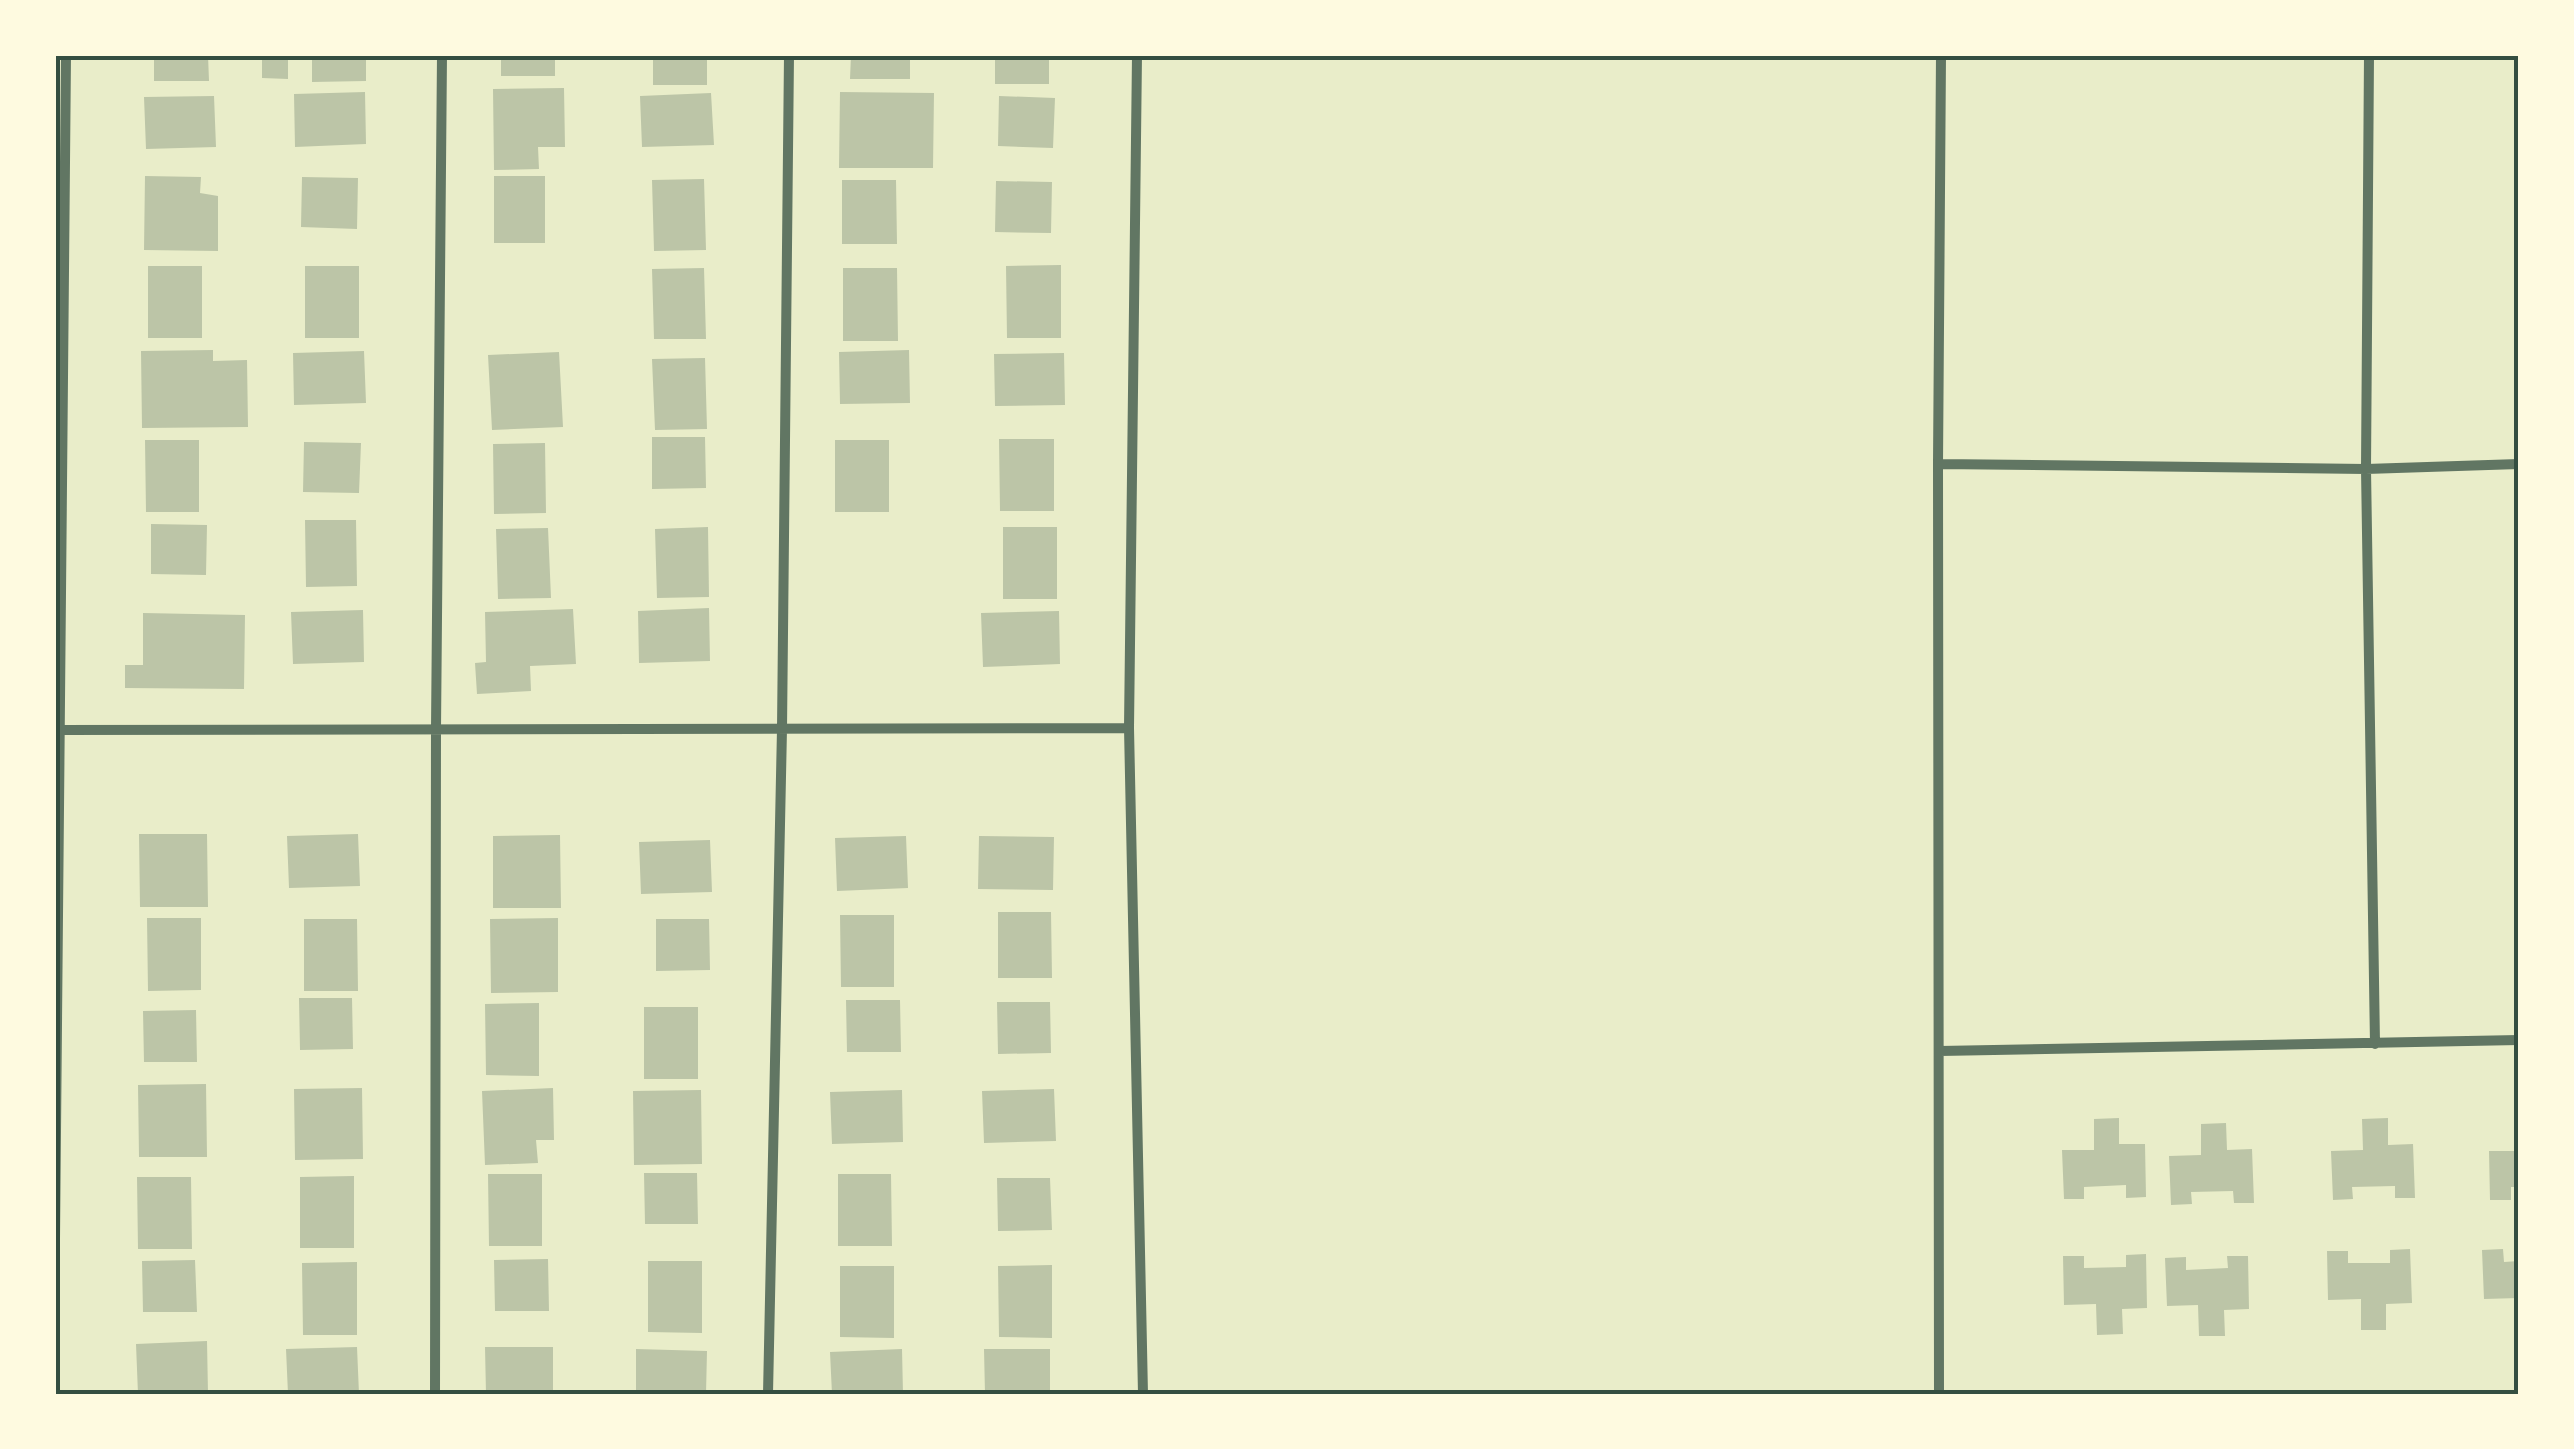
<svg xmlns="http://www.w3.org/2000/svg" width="2574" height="1449" font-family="'Open Sans',sans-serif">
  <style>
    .building { fill: #bcc5a7 }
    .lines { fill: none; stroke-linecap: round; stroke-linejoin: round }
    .minor { stroke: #617663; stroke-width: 10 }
    .neatline { fill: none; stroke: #344e41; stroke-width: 4 }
  </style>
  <rect width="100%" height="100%" fill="#e9edc9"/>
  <path class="building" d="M154,55h54l1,26h-55z
    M262,55h26v24l-26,-1z
    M312,55h54v26l-54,1z
    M501,55h54v21h-54z
    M653,55h54v30h-54z
    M851,55h59v24h-60z
    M995,55h54v29h-54z
    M564,88l1,59h-27l1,22 -45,1 -1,-81z
    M365,92l1,52 -71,3 -1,-53z
    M840,92l94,1 -1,75h-94z
    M711,93l3,52 -72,2 -2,-51z
    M214,96l2,51 -70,2 -2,-52z
    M999,96l56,2 -2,50 -55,-2z
    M145,176l56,1 -1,16 18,3v55l-74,-1z
    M494,176h51v67h-51z
    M302,177l56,1 -1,51 -56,-2z
    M704,179l2,71 -52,1 -2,-71z
    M842,180h54l1,64h-55z
    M996,181l56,1 -1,51 -56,-1z
    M1061,265v73h-54l-1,-72z
    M148,266h54v72h-54z
    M305,266h54v72h-54z
    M704,268l2,71h-52l-2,-70z
    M843,268h54l1,73h-55z
    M213,350v11l34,-1 1,67 -106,1 -1,-77z
    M909,350l1,53 -70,1 -1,-52z
    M364,351l2,52 -72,2 -1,-52z
    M559,352l4,75 -71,3 -4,-75z
    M1064,353l1,52 -70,1 -1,-52z
    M705,358l2,71 -52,1 -3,-71z
    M652,437h53l1,51 -54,1z
    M999,439h55v72h-54z
    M145,440h54v72h-53z
    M835,440h54v72h-54z
    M304,442l57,1 -2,50 -56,-1z
    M545,443l1,70 -52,1 -1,-70z
    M305,520h51l1,66 -51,1z
    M151,524l56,1 -1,50 -55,-1z
    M708,527l1,70 -52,1 -2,-69z
    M1003,527h54v72h-54z
    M548,528l3,70 -53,1 -2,-70z
    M709,608l1,53 -71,2 -1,-52z
    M573,609l3,55 -46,2 1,25 -54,3 -2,-31 11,-1 -1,-50z
    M363,610l1,52 -71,2 -2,-52z
    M1059,611l1,53 -77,3 -2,-54z
    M143,613l102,2 -1,74 -119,-1v-23h18z
    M139,834h68l1,73h-68z
    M358,834l2,52 -71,2 -2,-52z
    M560,835l1,73h-68v-72z
    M906,836l2,52 -71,3 -2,-53z
    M979,836l75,1 -1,53 -75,-1z
    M710,840l2,52 -71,2 -2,-52z
    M998,912h53l1,66h-54z
    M840,915h54v72h-53z
    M147,918h54v72l-53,1z
    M558,918v74l-67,1 -1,-74z
    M304,919h53l1,72h-54z
    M656,919h53l1,51 -54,1z
    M299,998h53l1,51 -53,1z
    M846,1000h54l1,52h-54z
    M997,1002h53l1,51 -53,1z
    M539,1003v73l-53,-1 -1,-71z
    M644,1007h54v72h-54z
    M196,1010l1,52h-53l-1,-51z
    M206,1084l1,73h-68l-1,-72z
    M362,1088l1,71 -68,1 -1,-71z
    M553,1088l1,52h-18l2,23 -53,2 -3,-74z
    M1054,1089l2,52 -72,2 -2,-52z
    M701,1090l1,74 -68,1 -1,-74z
    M902,1090l1,52 -71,2 -2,-52z
    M2119,1118v26h26l1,53 -20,1v-13l-42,2v12h-20l-2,-49h32v-31z
    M2388,1118v27l25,-1 2,54h-20v-12l-43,1 1,12 -20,1 -2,-49 32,-1 -1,-31z
    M2226,1123l1,27 25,-1 2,54h-20l-1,-12 -42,1 1,12 -21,1 -2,-49 32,-1v-31z
    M2489,1151h30v36h-8v13h-21z
    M644,1173h53l1,51h-53z
    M488,1174h54v72h-53z
    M838,1174h53l1,72h-54z
    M354,1176v72h-54v-71z
    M137,1177h54l1,72h-54z
    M997,1178h53l2,52 -54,1z
    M2410,1249l2,54 -26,1v26h-25v-31l-33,1 -1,-49h21v12h42v-13z
    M2503,1249l1,13 15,-1v37l-35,1 -2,-49z
    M2146,1254l1,54 -25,1 1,25 -26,1 -1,-31 -32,1 -1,-49h21v12l42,-1v-12z
    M2227,1256h21l1,53 -25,1 1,26h-26l-1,-31 -31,1 -2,-48 21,-1v13l42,-2z
    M548,1259l1,52h-54l-1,-51z
    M195,1260l2,52h-54l-1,-51z
    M648,1261h54v72l-54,-1z
    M357,1262v73h-54l-1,-72z
    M1052,1265v73l-53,-1 -1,-71z
    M840,1266h54v72l-54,-1z
    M207,1341l1,53h-70l-2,-50z
    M357,1347l2,47h-71l-2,-45z
    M485,1347h68v47h-67z
    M636,1349l71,2 -1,43h-70z
    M902,1349l1,45h-71l-2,-42z
    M984,1349h66v45h-65z"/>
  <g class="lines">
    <path class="minor" d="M1137,55l-8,673 14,666
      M2369,55l-3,414 9,575
      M1938,464l428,5 153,-5
      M56,730l1073,-2
      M1940,1051l579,-11
      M55,1239l11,-1184
      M435,1394l1,-665 6,-674
      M768,1394l14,-665 7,-674
      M1939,1394l-1,-930 3,-409"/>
  </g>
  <rect width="2574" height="1449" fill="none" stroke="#fefae0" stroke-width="115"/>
  <rect x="58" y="58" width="2458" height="1334" class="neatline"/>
</svg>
